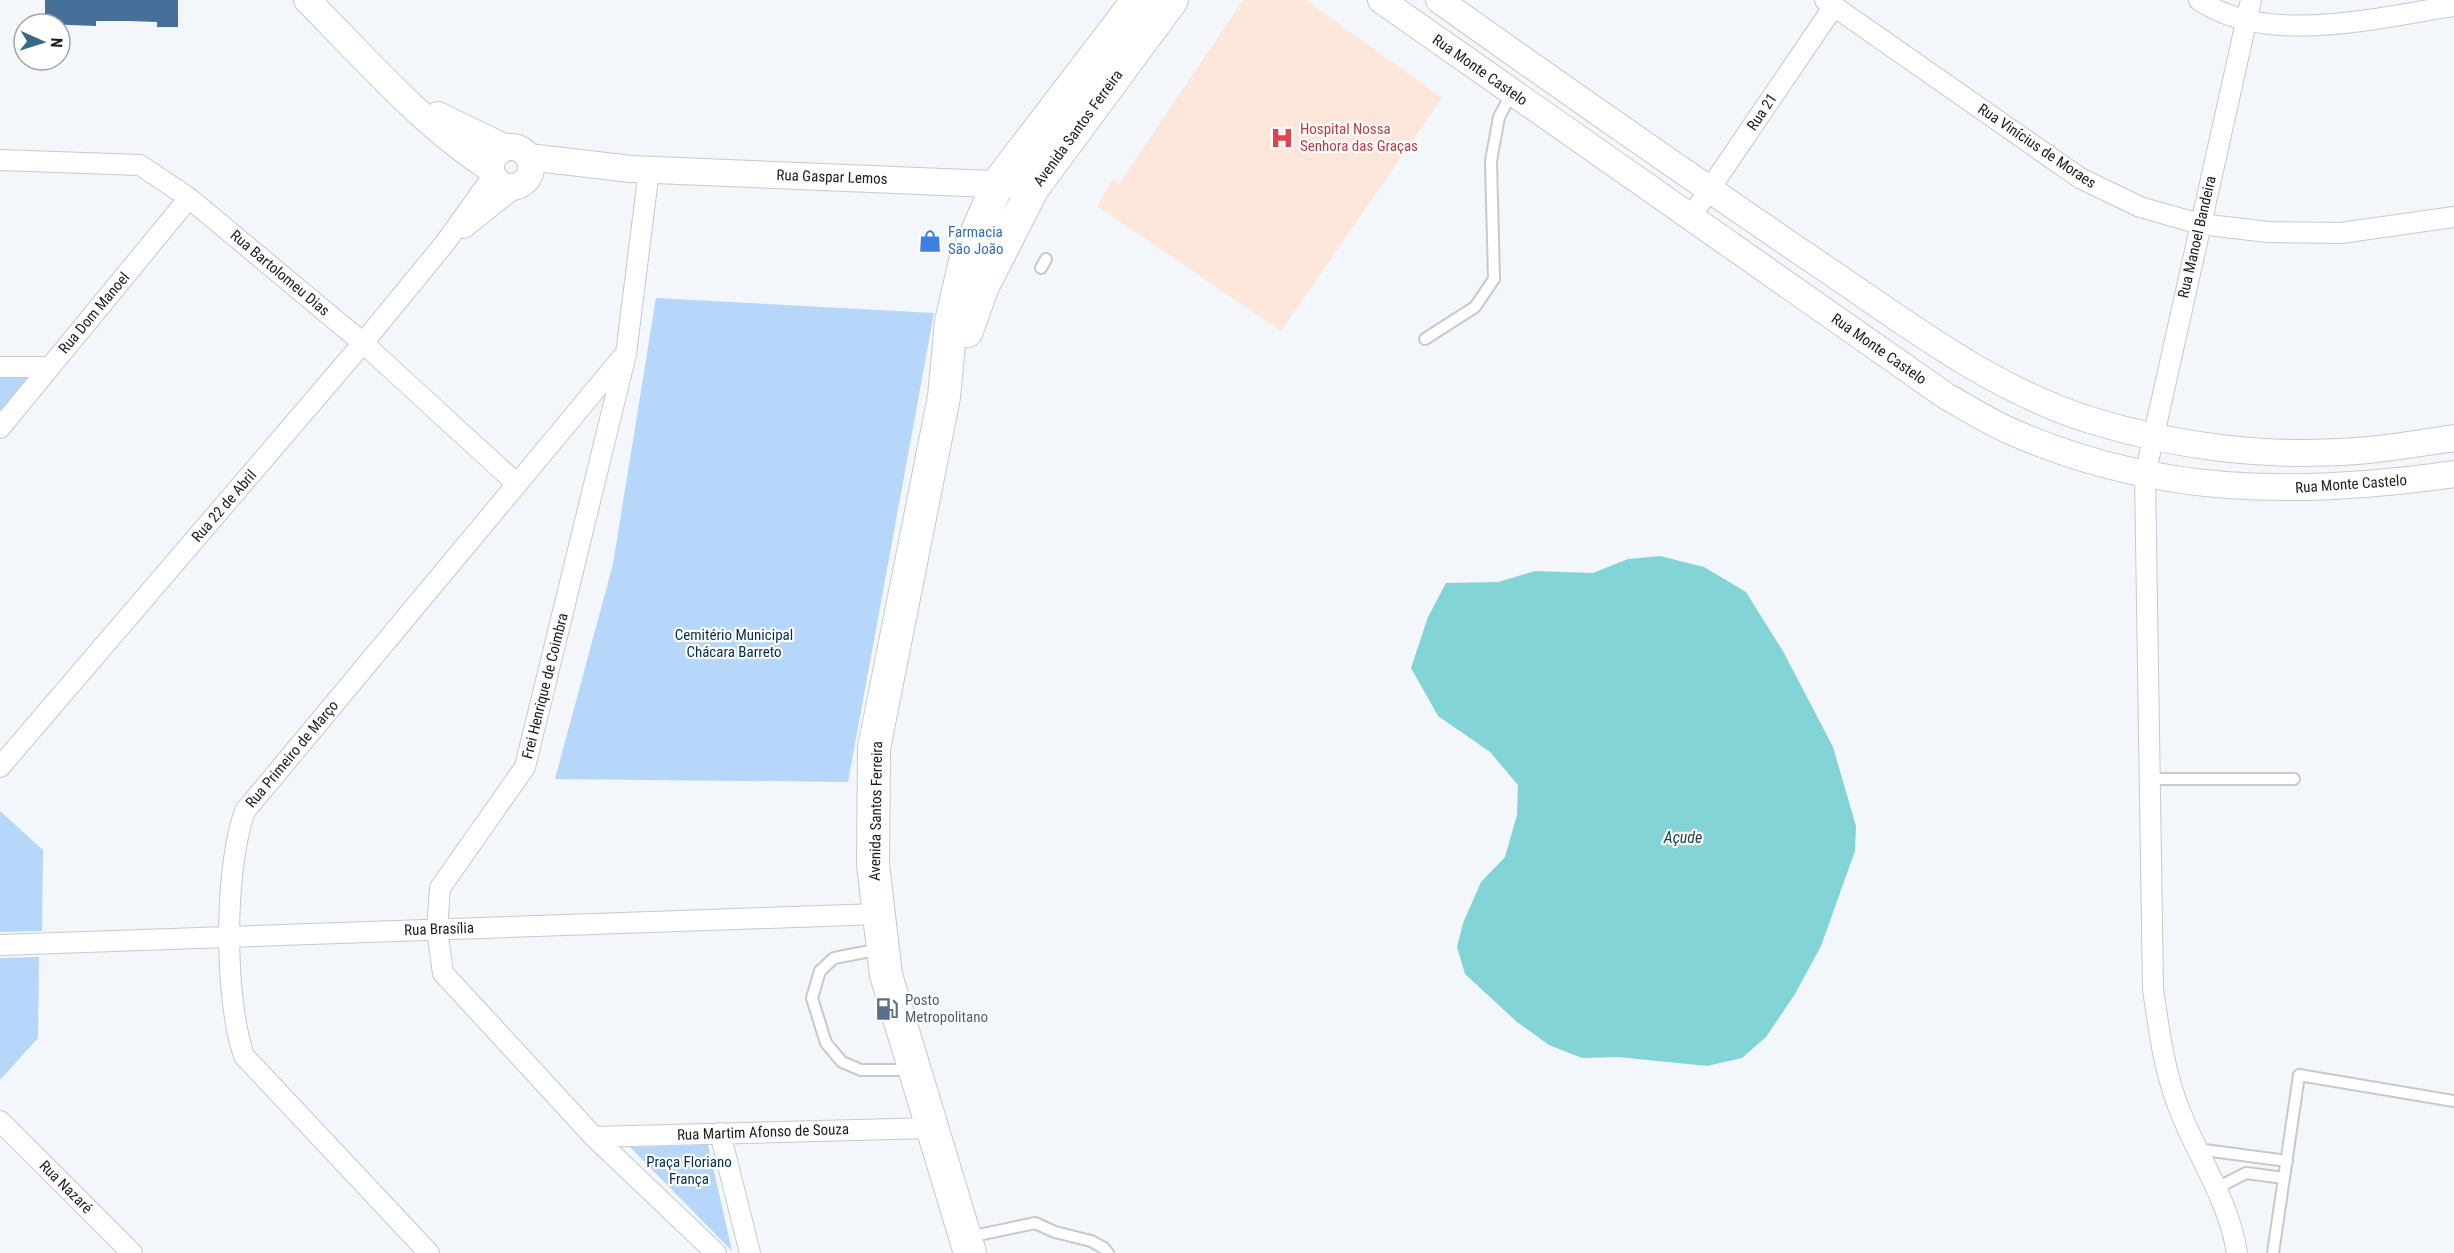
<svg xmlns="http://www.w3.org/2000/svg" width="2454" height="1253" font-family="'Roboto Condensed',sans-serif">
  <style>
    .medical { fill: #fde7da }
    .green { fill: #b6d6fa }
    .water { fill: #83d4d7 }
    .building { fill: #486f99 }
    .lines { fill: none; stroke-linecap: round; stroke-linejoin: round }
    .service-casing { stroke: #c6c9cd; stroke-width: 14 }
    .minor-casing { stroke: #c6c9cd; stroke-width: 22 }
    .tertiary-casing { stroke: #c6c9cd; stroke-width: 28 }
    .primary-casing { stroke: #c6c9cd; stroke-width: 34 }
    .service { stroke: #fff; stroke-width: 10 }
    .minor { stroke: #fff; stroke-width: 20 }
    .tertiary { stroke: #fff; stroke-width: 26 }
    .primary { stroke: #fff; stroke-width: 32 }
    .labels { text-anchor: middle; dominant-baseline: central; stroke-width: 4.5; stroke-linejoin: round; paint-order: stroke }
    .street-label { font-size: 15px; fill: #1b1d1e; stroke: #fff }
    .health-label { font-size: 15px; fill: #be3a42; stroke: #fff; text-anchor: start }
    .shop-label { font-size: 15px; fill: #366cbe; stroke: #fff; text-anchor: start }
    .park-label { font-size: 15px; fill: #002c55; stroke: #fff }
    .service-label { font-size: 15px; fill: #4e5e75; stroke: #fff; text-anchor: start }
    .water-label { font-size: 16px; font-style: italic; fill: #1b4243; stroke: #fff }
  </style>
  <rect width="100%" height="100%" fill="#f3f6fa"/>
  <path class="medical" d="M1243,0h63l136,98 -161,233 -184,-125 16,-27 6,5z"/>
  <path class="green" d="M656,298l278,15 -86,469 -293,-3 58,-215z
    M0,375h31l-31,37z
    M0,811l43,39 -1,81 -42,1z
    M39,957l-1,81 -38,42v-122z
    M708,1145l24,106 -102,-104z"/>
  <path class="water" d="M1660,556l44,11 42,25 38,61 49,94 23,79 -1,25 -34,95 -26,48 -29,43 -24,21 -35,8 -89,-9 -36,1 -33,-13 -32,-23 -52,-48 -8,-27 6,-24 18,-41 24,-25 12,-42 1,-30 -28,-33 -52,-36 -27,-48 17,-51 18,-34 52,-1 37,-11 58,2 35,-14z"/>
  <path class="building" d="M45,0h133v27h-21v-5l-28,-1h-33v5l-51,-2z"/>
  <g class="lines">
    <g class="service-casing">
      <path id="service" d="M1041,268l5,-9
        M1425,339l50,-32 19,-28 -3,-118 8,-44 13,-24
        M2149,779h145
        M881,949l-47,9 -14,13 -8,27 14,45 16,19 19,8h51
        M2197,1149l90,12
        M2217,1188l29,-15 38,5
        M969,1237l66,-14 20,9 36,9 13,7 4,5
        M2273,1253l26,-178 155,26"/>
    </g>
    <g class="minor-casing">
      <path id="minor" d="M1825,0l255,178 60,29 60,17 68,8 73,1 113,-16
        M2199,0c68,47 180,17 255,6
        M0,160l140,5 49,33 174,145 154,141
        M649,170l-23,184 -101,413 -85,121 -3,42 6,43 151,164 122,116
        M1690,218l144,-212
        M464,228l53,-42
        M0,367h50
        M0,428l189,-230
        M0,767l363,-424 82,-100 48,-67
        M0,945l879,-31
        M0,1121l132,132
        M720,1133l30,120
        M594,1137l337,-9
        M429,1253l-185,-197c-20,-59 -20,-187 1,-245l376,-452
        M2237,1253c-8,-52 -38,-94 -57,-142 -16,-39 -21,-81 -27,-122l-8,-514 106,-475"/>
    </g>
    <g class="tertiary-casing">
      <path id="tertiary" d="M307,0c58,58 115,125 184,169
        M1381,0l565,396c21,12 42,25 64,35 147,65 288,65 444,43
        M1439,0c128,91 257,181 387,269 84,57 166,120 264,151 89,28 186,39 279,30 28,-3 57,-8 85,-12
        M438,115l68,33
        M491 167a20 20 0 1 1 40 0a20 20 0 1 1-40 0Z
        M528,157l103,12 384,16"/>
    </g>
    <g class="primary-casing">
      <path id="primary" d="M967,331l15,-43 51,-100 139,-188
        M970,1253l-84,-278 -13,-111 1,-116 70,-351 7,-75 15,-65 32,-74 140,-183"/>
    </g>
    <use href="#service" class="service"/>
    <use href="#minor" class="minor"/>
    <use href="#tertiary" class="tertiary"/>
    <use href="#primary" class="primary"/>
  </g>
  <defs>
    <g id="hospital-bare" transform="scale(1.8)"><path d="M-5-5h3v3.5h4V-5h3V5h-3V1.5h-4V5h-3Z" fill="#e0444e" stroke="#fff" stroke-width="2.5" paint-order="stroke"/></g>
    <g id="shop-bare" transform="scale(1.8)"><path d="M-5-2.5h2.3a2.7 3.5 0 0 1 5.4 0H5L5.5 6h-11ZM-1.5-2.5h3a1.5 2.3 0 0 0-3 0Z" fill="#3f7fe0" stroke="#fff" stroke-width="2.5" paint-order="stroke"/></g>
    <g id="fuel-bare" transform="scale(1.8)"><path d="M-5.5-6h7V0h2V4h1.3V-2.5L3-4.5l.8-.8L6-3V5H2.5V1h-1V6h-7ZM-4.2-4.7v3.2H.2V-4.7Z" fill="#5c6f8a" stroke="#fff" stroke-width="2.5" paint-order="stroke"/></g>
  </defs>
  <g fill-rule="evenodd">
    <use href="#hospital-bare" x="1282" y="138"/>
    <use href="#shop-bare" x="930" y="241"/>
    <use href="#fuel-bare" x="887" y="1009"/>
  </g>
  <g class="labels">
    <g class="street-label">
      <text transform="translate(1480 70) rotate(35)">Rua Monte Castelo</text>
      <text transform="translate(1762 112) rotate(-56)">Rua 21</text>
      <text transform="translate(1078 128) rotate(-54)">Avenida Santos Ferreira</text>
      <text transform="translate(2037 146) rotate(34)">Rua Vinícius de Moraes</text>
      <text transform="translate(832 177) rotate(2)">Rua Gaspar Lemos</text>
      <text transform="translate(2197 237) rotate(-77)">Rua Manoel Bandeira</text>
      <text transform="translate(280 273) rotate(40)">Rua Bartolomeu Dias</text>
      <text transform="translate(94 313) rotate(-50)">Rua Dom Manoel</text>
      <text transform="translate(1879 349) rotate(35)">Rua Monte Castelo</text>
      <text transform="translate(2351 484) rotate(-4)">Rua Monte Castelo</text>
      <text transform="translate(224 506) rotate(-49)">Rua 22 de Abril</text>
      <text transform="translate(545 686) rotate(-76)">Frei Henrique de Coimbra</text>
      <text transform="translate(292 754) rotate(-50)">Rua Primeiro de Março</text>
      <text transform="translate(876 811) rotate(-89)">Avenida Santos Ferreira</text>
      <text transform="translate(439 929) rotate(-2)">Rua Brasília</text>
      <text transform="translate(763 1132) rotate(-2)">Rua Martim Afonso de Souza</text>
      <text transform="translate(66 1187) rotate(45)">Rua Nazaré</text>
    </g>
    <g class="health-label">
      <text x="1300" y="129">Hospital Nossa<tspan x="1300" dy="17">Senhora das Graças</tspan></text>
    </g>
    <g class="shop-label">
      <text x="948" y="232">Farmacia<tspan x="948" dy="17">São João</tspan></text>
    </g>
    <g class="park-label">
      <text x="734" y="635">Cemitério Municipal<tspan x="734" dy="17">Chácara Barreto</tspan></text>
      <text x="689" y="1162">Praça Floriano<tspan x="689" dy="17">França</tspan></text>
    </g>
    <g class="service-label">
      <text x="905" y="1000">Posto<tspan x="905" dy="17">Metropolitano</tspan></text>
    </g>
    <g class="water-label">
      <text x="1683" y="837">Açude</text>
    </g>
  </g>
  <g transform="translate(42 42) rotate(93)"><circle r="28" fill="#ffffff" stroke="#a4a5a5" stroke-width="1.5"/>
  <path d="M0-4.5L10 22L0 15L-10 22Z" fill="#326983"/>
  <text y="-9" font-size="16" font-weight="bold" text-anchor="middle" fill="#1b1d1e">N</text>
  </g>
</svg>
